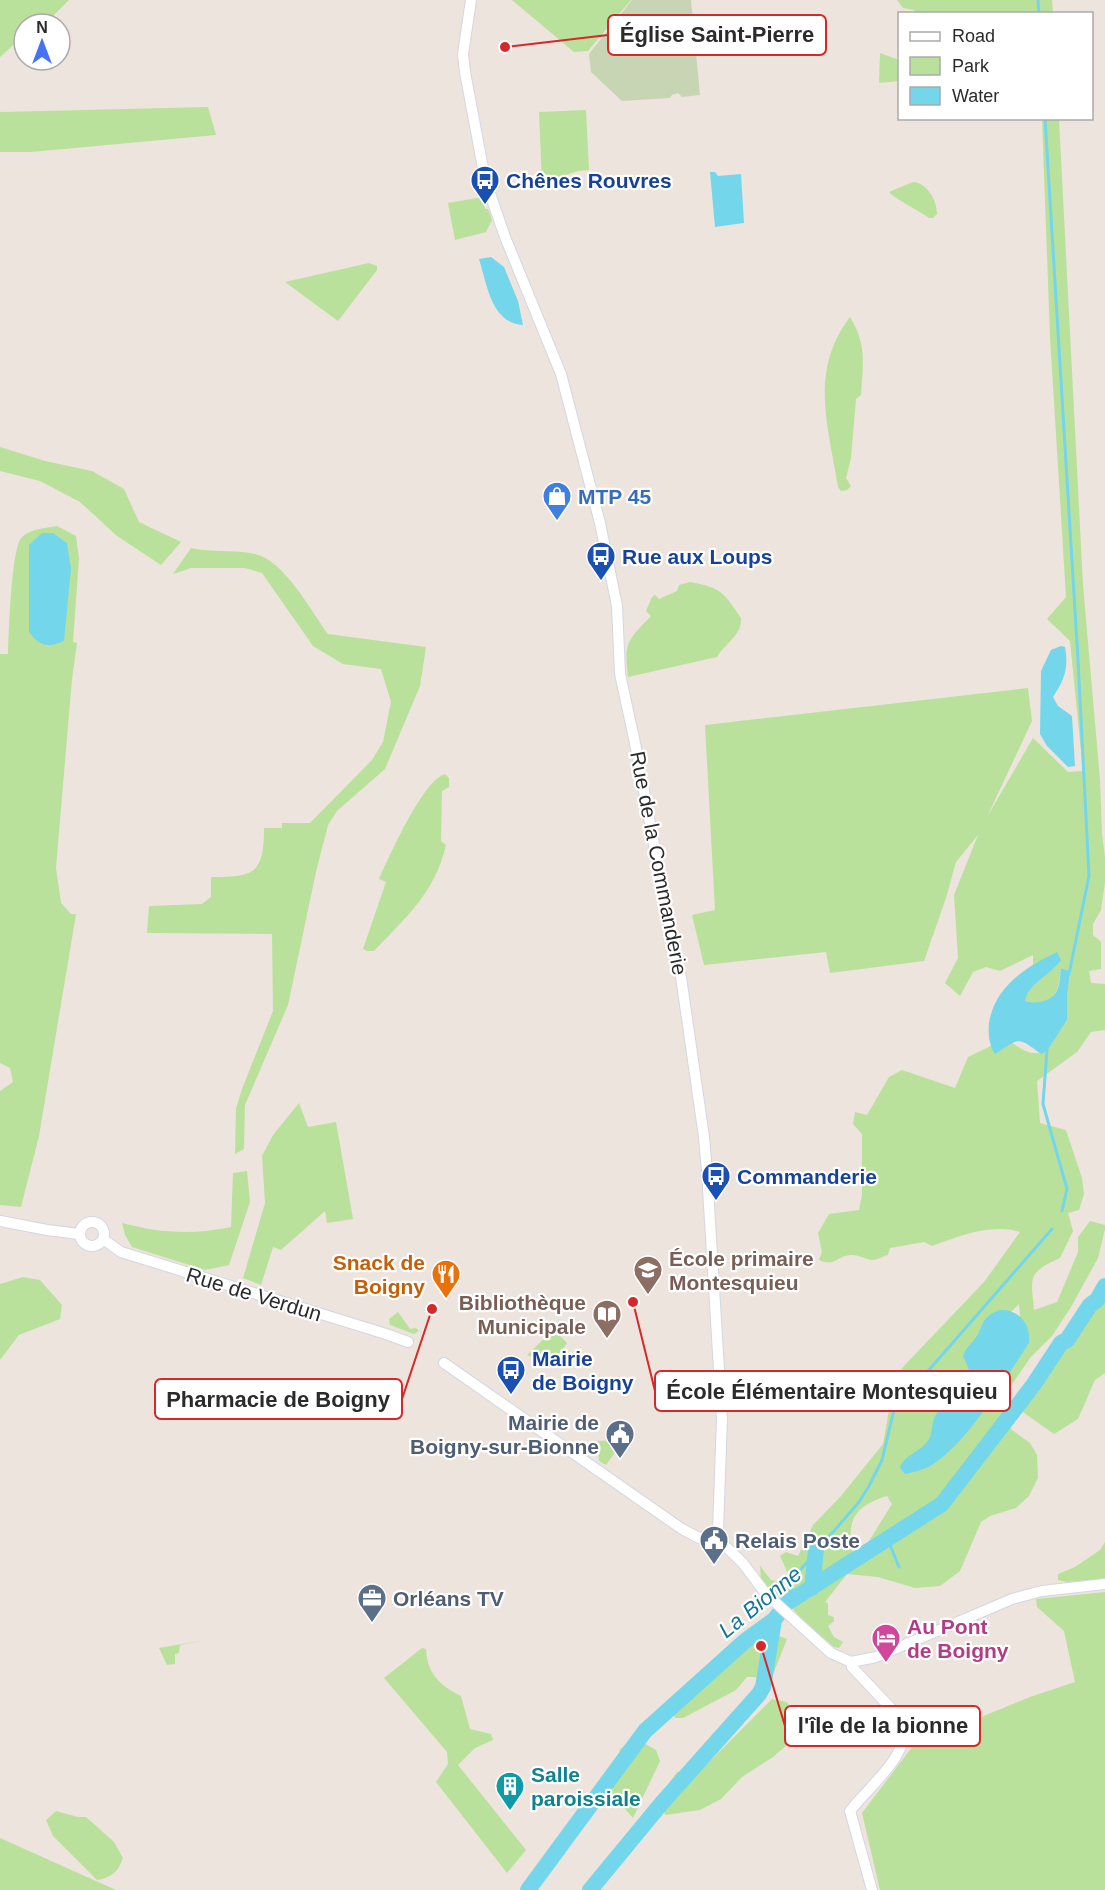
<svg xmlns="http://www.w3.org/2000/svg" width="1105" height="1890" font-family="Arial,sans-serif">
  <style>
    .green { fill: #bae19b; fill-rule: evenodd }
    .cemetery { fill: #c8d5b5 }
    .water { fill: #74d6eb }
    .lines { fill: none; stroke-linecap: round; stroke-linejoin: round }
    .stream { stroke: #74d6eb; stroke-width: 3 }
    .river { stroke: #74d6eb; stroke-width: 16 }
    .tertiary-casing { stroke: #d2d7e3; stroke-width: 12 }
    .tertiary { stroke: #fff; stroke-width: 10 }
    .labels { text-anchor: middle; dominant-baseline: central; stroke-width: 4.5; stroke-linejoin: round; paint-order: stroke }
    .transit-label { font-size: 21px; font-weight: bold; fill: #164399; stroke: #fff; text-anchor: start }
    .shop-label { font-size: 21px; font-weight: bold; fill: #366cbe; stroke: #fff; text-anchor: start }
    .street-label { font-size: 21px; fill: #2b2b2b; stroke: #fff }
    .education-label { font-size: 21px; font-weight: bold; fill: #785e54; stroke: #fff; text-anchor: start }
    .food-label { font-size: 21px; font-weight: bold; fill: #c56008; stroke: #fff; text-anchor: end }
    .service-label { font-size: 21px; font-weight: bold; fill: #4e5e75; stroke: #fff; text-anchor: start }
    .hotel-label { font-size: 21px; font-weight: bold; fill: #b23c85; stroke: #fff; text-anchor: start }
    .culture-label { font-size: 21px; font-weight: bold; fill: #0d838f; stroke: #fff; text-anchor: start }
    .water-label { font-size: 22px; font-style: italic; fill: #127698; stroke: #fff }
    .leader { fill: none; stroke: #d62828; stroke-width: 2 }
    .callout-dot { fill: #d62828; stroke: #fff; stroke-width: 2 }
    .callout { fill: #fff; stroke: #d62828; stroke-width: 2 }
    .callout-label { font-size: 22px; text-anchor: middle; font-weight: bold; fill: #2b2b2b }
  </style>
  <rect width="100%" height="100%" fill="#ece4dd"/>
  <path class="green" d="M0,0h69l-24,24h-21v15h-4l-20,18z
    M512,0h119l-43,51 -14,1z
    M897,0h155l1,13h-138l-1,-3 -11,-2z
    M880,53l19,7v21l-20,2z
    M208,107l8,28 -185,17h-31v-40z
    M586,110l3,60 -11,1 -36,12 -3,-71z
    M1042,119h17l24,466 17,195 2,54 3,23v25l-4,28 -8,14v11l8,7v27l-12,2 2,12 14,1v46l-14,2 -14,20 -40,29 3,42 26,7 16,48 2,16 -5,16 -11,3 5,18 -13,27c-33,15 -29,19 -26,52l23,-8 21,-50v-15l12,-16 15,4v4l-7,29 -27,49 -19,29 -22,22 -30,44 12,28 18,13 7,12 1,23 -9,18 -13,12 -26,8 -9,6 -21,49 -20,15 -25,2 -37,-11 -31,-3 -22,28 3,1v12l6,2v4l-6,5 6,11 9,5 -4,6 -5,-1 -31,-26 -19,-23 5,-22 -9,-20 6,-4 12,4 15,-31 28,-29 42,-52 8,-45 11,-31 82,-86 36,-50c-28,-9 -61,4 -88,14l-8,-4 -34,6 -2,7c-4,1 -10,4 -14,5 -8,0 -16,-6 -24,-5 -15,2 -14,12 -31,5l3,-8 -4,-19 11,-19 30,-4 3,-15v-61l-9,-10 2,-12 12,3 22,-38 13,-7 53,18 13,-31 39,-19c10,10 26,20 39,13l21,-31v-23l3,-26 -9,-3c-4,30 -5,30 -31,44l-8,-13 11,-21v-23l-33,16 -14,-4 -13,5 -13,24 -15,-13 13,-25 -4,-63 24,-60 -22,27 -10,36 -22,63 -94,12 -4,-21 -122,13 -12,-50 23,-5 -10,-185 323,-37 4,33 -45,96 46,-79 35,34 15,-1 -13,-130 -23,-22 19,-22 -16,-260zM1019,1304l3,35 -49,34 36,-59zM887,1496l5,8 -28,45 -11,5c-7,-33 1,-48 34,-58z
    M913,182c14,1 24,18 24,32l-4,4h-4c-8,-6 -37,-21 -40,-26z
    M483,197l2,12h3l4,11 -6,12 -31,8 -7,-37z
    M369,263l8,3v4l-39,51 -53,-39z
    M850,317c17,28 13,46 11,78l-5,4 -5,59 -5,20 5,8 -4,4 -6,1 -3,-4c-10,-61 -29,-116 12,-170z
    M0,447l45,14 47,10 32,18 15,33 42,20 -20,23 -44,-29 -37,-34 -40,-21 -40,-10z
    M57,526l19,10 3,22 -6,84 4,1 -5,36 -16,189 5,35 10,11h5l-37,222 -18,71 -21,-2v-114l13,-9 -3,-14 -10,-5v-409h8c1,-19 3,-107 14,-117 8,-8 24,-9 35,-11z
    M191,548c21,5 43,1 64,6 29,6 56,57 73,80l98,13 -6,39 -35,83 -48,42 -9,14 -12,47 -28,133 -43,100 -1,44 -9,5 1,-45 6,-20 31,-78 -1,-77 -125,-1 2,-27 53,-2 9,-7v-20c43,0 53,-3 53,-49h18v-5h28l62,-63 11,-18 8,-40 -10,-33 -38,-5 -30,-18 -51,-73 -17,-5h-54l-18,6z
    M690,582c32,6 33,10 51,36 1,18 -16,25 -24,39l-89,20c-4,-35 -1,-36 23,-61l-5,-5 6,-14 3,-2 4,4 18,-8 2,-6z
    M445,774l4,4v9l-7,4 -1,50 5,4c-11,48 -40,72 -72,106h-7l-4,-2 23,-67 -7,-3c10,-22 44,-99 66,-105z
    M299,1103l9,24 28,-5 17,97 -26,4 -2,-12 -44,39 -8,-3 -12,38 -18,-7 22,-75 -3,-47 11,-21z
    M247,1171l3,31 -21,63 -24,5 -73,-23 -7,-12 -3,-12c39,10 69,12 109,4l2,-54z
    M23,1277l17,3 22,25 -2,14 -41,16 -19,25v-76z
    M1105,1291v82l-10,7 -17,39 -24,15 -44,-31 70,-75z
    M398,1312l12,17 6,-1 3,3 -5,3 -24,-9 -1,-6z
    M546,1321l21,22 -7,10 -24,6 -9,-4 23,-22 -6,-10z
    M624,1440l-18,25 -7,-4 -2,-20z
    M1105,1542v38l-38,2 -9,-2v-6l17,-7 25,-17z
    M760,1566l11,14 15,4 -7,15 -18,-19z
    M1105,1592v298h-225l-18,-77 82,-108 32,14 54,-22 45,-15 -11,-51 -27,-24 -1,-8z
    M756,1627l31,12 -15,38h-25l-11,13 -53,28h-8l-5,-14c25,-29 57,-52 86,-77z
    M205,1640l-25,5 -1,8 -4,1v10l-8,1 -8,-17z
    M422,1648l4,1c1,24 14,37 35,47l9,33 21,5 2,6 -18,8 -17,17 68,85 -19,23 -71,-91 12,-18 -1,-12 -63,-74z
    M772,1699l15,3 14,22 -7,15 -21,18 -31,20 -21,22 -21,11 -35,5 -5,-18 17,-25 24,-2z
    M632,1740l10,2 14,8 4,11 -27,57 -24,-27 11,-42z
    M56,1811l22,6h8l28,25 9,16c-4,13 -12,20 -26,22l-44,-44 -7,-16z
    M0,1838l116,52h-116z"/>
  <path class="cemetery" d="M632,0h59l9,95 -18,2 -4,-4 -6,2 -2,3 -48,3 -31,-29 -2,-18z"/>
  <path class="water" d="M710,172h5l3,4 23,-2 3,49 -29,4z
    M491,257l13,10 14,34 5,24c-32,-2 -36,-41 -44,-66z
    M42,533h11l14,10 4,26 -7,72c-16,7 -25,5 -35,-9v-87z
    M1061,646l4,1c4,22 -1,33 -12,50l5,9 14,10 3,50 -7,1 -21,-21 -7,-12 1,-63 10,-21z
    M1057,952l4,8c-11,16 -32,22 -36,41 12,4 29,0 33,-13 2,-6 2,-14 3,-20l9,3 -3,26v23l-20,31 -6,3c-24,-18 -21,-16 -46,0 -6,-9 -7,-20 -6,-31 6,-37 37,-56 68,-71z
    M1000,1310c19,-1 31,14 29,33 -24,36 -59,96 -94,120 -8,6 -20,9 -30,11l-5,-6c4,-13 18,-15 26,-25 8,-7 4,-21 11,-30 13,-20 45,-27 26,-56 2,-9 6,-10 11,-17 11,-14 5,-23 26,-30z"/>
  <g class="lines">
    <path class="stream" d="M1038,0l1,14
      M1045,118l33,542 11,216 -20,98
      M1047,1050l-4,54 24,85 -5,22
      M888,1540l11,27
      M787,1603l9,-28 63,-73 10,-16 13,-26 12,-50 158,-181"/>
    <path class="river" d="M812,1588l4,-38
      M528,1890l117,-159 100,-90 29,-21 13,-17 155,-99 92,-120 27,-41 6,-3 23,-35 7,-5 8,-14
      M590,1890l71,-86 98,-110 4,-7 11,-67"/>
    <g class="tertiary-casing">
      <path id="tertiary" d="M471,0l-8,54 2,18 20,107 20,58 56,137 39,149 17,83 3,68 15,69 41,219 5,15 23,160 3,35 15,247 -4,111 4,13 20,19 24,32 65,59 20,9 25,-5 136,-58 30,-8 63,-7
        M0,1221l47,9 32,4
        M80 1234a12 12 0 1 1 24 0a12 12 0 1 1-24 0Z
        M103,1239l18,13 265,82 22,8
        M444,1363l238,166 17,9 20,-2
        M851,1662l1,5 52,55c7,33 -35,64 -54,89l22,79"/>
    </g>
    <use href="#tertiary" class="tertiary"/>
  </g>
  <defs>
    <g id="bus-pin" transform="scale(1.5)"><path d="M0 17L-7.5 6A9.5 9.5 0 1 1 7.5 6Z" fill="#1a4fb4" stroke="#fff"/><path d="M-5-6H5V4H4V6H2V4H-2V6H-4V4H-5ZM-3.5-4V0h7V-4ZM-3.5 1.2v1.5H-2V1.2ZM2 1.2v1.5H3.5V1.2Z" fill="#fff"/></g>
    <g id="shop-pin" transform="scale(1.5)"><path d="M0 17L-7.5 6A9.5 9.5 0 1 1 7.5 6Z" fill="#3f7fe0" stroke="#fff"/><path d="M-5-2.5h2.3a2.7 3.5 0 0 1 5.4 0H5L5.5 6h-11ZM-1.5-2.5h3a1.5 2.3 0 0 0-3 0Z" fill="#fff"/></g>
    <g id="school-pin" transform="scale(1.5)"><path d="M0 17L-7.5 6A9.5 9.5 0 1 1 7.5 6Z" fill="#8d6e63" stroke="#fff"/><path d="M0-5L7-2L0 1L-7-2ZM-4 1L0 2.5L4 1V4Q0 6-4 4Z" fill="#fff"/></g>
    <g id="restaurant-pin" transform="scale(1.5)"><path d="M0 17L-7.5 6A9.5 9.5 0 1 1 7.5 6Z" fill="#e8710a" stroke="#fff"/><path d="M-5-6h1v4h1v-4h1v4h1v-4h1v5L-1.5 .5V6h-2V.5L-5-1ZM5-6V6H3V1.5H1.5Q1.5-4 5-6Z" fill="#fff"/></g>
    <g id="library-pin" transform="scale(1.5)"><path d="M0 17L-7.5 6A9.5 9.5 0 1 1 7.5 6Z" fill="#8d6e63" stroke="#fff"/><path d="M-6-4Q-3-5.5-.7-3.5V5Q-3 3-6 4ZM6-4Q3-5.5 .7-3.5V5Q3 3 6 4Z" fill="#fff"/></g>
    <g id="civic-pin" transform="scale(1.5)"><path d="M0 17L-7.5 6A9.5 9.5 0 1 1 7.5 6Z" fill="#5c6f8a" stroke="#fff"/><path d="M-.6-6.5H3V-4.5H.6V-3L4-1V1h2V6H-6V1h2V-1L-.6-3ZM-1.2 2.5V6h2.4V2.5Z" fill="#fff"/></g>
    <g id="office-pin" transform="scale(1.5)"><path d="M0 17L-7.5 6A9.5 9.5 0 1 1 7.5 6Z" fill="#5c6f8a" stroke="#fff"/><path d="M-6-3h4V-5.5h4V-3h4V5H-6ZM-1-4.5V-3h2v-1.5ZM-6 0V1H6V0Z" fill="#fff"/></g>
    <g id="hotel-pin" transform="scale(1.5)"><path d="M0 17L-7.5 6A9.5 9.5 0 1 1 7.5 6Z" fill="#d1479c" stroke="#fff"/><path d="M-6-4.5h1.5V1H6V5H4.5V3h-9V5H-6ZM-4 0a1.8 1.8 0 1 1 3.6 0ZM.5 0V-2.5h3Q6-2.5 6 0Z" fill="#fff"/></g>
    <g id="building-pin" transform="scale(1.5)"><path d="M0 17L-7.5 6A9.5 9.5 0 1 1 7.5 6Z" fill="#0f9aa8" stroke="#fff"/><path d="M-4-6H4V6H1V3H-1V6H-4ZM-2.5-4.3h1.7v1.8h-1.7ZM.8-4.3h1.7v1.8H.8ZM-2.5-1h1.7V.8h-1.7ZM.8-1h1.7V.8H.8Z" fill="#fff"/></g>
  </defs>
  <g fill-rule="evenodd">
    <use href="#bus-pin" x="485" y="180"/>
    <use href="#shop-pin" x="557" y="496"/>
    <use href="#bus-pin" x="601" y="556"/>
    <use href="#bus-pin" x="716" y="1176"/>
    <use href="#school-pin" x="648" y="1270"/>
    <use href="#restaurant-pin" x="446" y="1274"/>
    <use href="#library-pin" x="607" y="1314"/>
    <use href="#bus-pin" x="511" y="1370"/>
    <use href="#civic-pin" x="620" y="1434"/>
    <use href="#civic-pin" x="714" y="1540"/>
    <use href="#office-pin" x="372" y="1598"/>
    <use href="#hotel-pin" x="886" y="1638"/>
    <use href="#building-pin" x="510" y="1786"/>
  </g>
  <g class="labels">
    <g class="transit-label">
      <text x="506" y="180">Chênes Rouvres</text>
      <text x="622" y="556">Rue aux Loups</text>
      <text x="737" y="1176">Commanderie</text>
      <text x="532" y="1358">Mairie<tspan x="532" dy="24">de Boigny</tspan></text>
    </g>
    <g class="shop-label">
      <text x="578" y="496">MTP 45</text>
    </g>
    <g class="street-label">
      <text transform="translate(659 863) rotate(79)">Rue de la Commanderie</text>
      <text transform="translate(254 1294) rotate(17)">Rue de Verdun</text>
    </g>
    <g class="education-label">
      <text x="669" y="1258">École primaire<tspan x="669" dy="24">Montesquieu</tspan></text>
      <text x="586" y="1302" text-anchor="end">Bibliothèque<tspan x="586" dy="24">Municipale</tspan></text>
    </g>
    <g class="food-label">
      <text x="425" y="1262">Snack de<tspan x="425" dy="24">Boigny</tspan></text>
    </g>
    <g class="service-label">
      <text x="599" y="1422" text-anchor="end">Mairie de<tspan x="599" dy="24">Boigny-sur-Bionne</tspan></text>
      <text x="735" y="1540">Relais Poste</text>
      <text x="393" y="1598">Orléans TV</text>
    </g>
    <g class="hotel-label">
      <text x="907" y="1626">Au Pont<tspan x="907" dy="24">de Boigny</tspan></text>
    </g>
    <g class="culture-label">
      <text x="531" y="1774">Salle<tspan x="531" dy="24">paroissiale</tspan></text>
    </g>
    <g class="water-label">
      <text transform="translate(760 1602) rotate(-39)">La Bionne</text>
    </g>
  </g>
  <path class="leader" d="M505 47L608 35M633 1302L655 1391M432 1309L402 1399M761 1646L785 1726"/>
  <g class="callout-dot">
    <circle cx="505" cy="47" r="6"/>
    <circle cx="633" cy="1302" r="6"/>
    <circle cx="432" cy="1309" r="6"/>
    <circle cx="761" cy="1646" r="6"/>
  </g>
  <g class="callout">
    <rect x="608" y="15" width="218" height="40" rx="6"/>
    <rect x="655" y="1371" width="355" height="40" rx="6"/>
    <rect x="155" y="1379" width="247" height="40" rx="6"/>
    <rect x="785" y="1706" width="195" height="40" rx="6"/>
  </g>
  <g class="callout-label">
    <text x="717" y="42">Église Saint-Pierre</text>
    <text x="832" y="1399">École Élémentaire Montesquieu</text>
    <text x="278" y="1407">Pharmacie de Boigny</text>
    <text x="883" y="1733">l'île de la bionne</text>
  </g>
  <rect x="898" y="12" width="195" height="108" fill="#ffffff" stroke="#aaaaaa" stroke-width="1.5"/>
  <rect x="910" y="32" width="30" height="9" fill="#ffffff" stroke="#aaaaaa" stroke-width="1.5"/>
  <text x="952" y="42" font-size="18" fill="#2b2b2b">Road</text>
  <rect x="910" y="57" width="30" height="18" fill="#bae19b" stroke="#aaaaaa" stroke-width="1.5"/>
  <text x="952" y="72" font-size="18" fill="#2b2b2b">Park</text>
  <rect x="910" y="87" width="30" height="18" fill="#74d6eb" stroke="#aaaaaa" stroke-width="1.5"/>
  <text x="952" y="102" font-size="18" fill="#2b2b2b">Water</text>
  <g transform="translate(42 42)"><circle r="28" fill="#ffffff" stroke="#aaaaaa" stroke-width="1.5"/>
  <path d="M0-4.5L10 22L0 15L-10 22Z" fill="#4274f4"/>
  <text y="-9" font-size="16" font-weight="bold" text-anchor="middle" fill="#2b2b2b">N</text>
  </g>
</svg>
